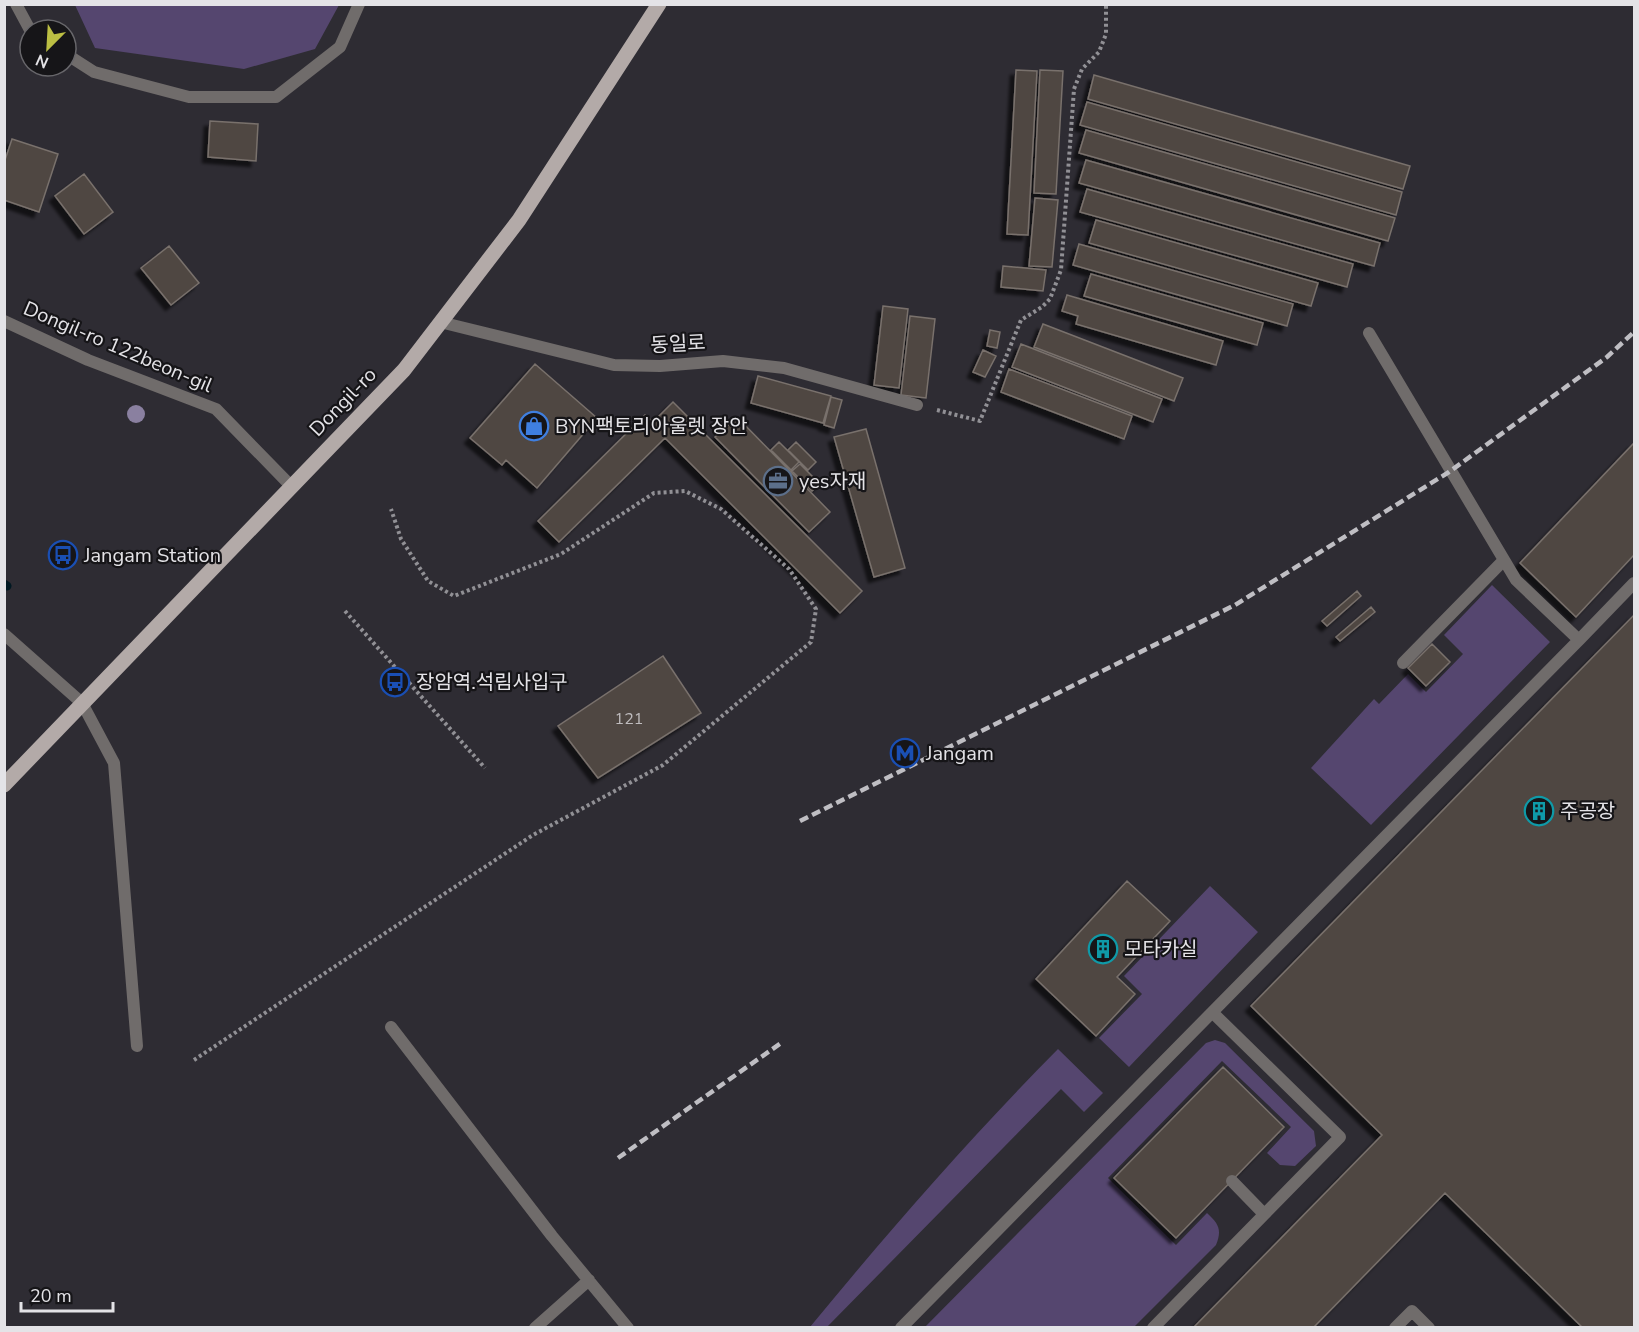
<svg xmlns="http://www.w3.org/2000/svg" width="1639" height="1332" font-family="'Nunito Sans','Noto Sans KR',sans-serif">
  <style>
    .green { fill: #55466f }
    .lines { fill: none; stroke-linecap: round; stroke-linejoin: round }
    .stream { stroke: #001822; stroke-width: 9 }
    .building { fill: #4f4742; stroke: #79716c; stroke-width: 1.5; filter: url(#shadow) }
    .path { stroke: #919095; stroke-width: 4; stroke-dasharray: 3 3; stroke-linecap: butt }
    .service { stroke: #706c6b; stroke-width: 12 }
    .minor { stroke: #706c6b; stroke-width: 12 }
    .primary { stroke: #b3aaa8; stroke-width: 15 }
    .rail { stroke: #bfbec3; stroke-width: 4.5; stroke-dasharray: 9 4.5; stroke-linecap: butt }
    .tree { fill: #8a80a0 }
    .labels { text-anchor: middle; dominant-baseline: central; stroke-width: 4.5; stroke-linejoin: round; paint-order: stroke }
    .number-label { font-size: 16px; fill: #bfbcbe }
    .street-label { font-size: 20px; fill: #e4e3e7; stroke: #161518 }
    .poi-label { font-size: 20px; fill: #e4e3e7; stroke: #161518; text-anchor: start }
  </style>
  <defs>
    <filter id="shadow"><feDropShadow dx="-5.5" dy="5.5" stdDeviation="1.5" flood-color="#0009"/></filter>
  </defs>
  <rect width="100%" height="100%" fill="#2e2c33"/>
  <path class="green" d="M75,5h264l-24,44 -71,20 -149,-21z
    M1492,585l58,57 -179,183 -60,-57 63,-69 5,5 29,-30 18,18 37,-38 -19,-19z
    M1210,886l48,46 -129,135 -30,-29 43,-44 -18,-18z
    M1215,1040l10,3 89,88 2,15 -21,20 -15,-1 -13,-12 24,-26 -69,-66 -114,117 68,67 31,-32c12,11 15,17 9,32l-82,82h-209l281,-284z
    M1058,1049l45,44 -19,19 -23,-23 -234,238h-17c79,-96 160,-189 248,-278z"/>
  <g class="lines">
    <path class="stream" d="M4,584l3,2"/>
  </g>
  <path class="building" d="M1016,70l21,1 -9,164 -21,-1z
    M1040,70l23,1 -7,123 -22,-1z
    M1094,75l316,91 -7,23 -315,-90z
    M1087,102l315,90 -6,23 -316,-90z
    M210,121l48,3 -2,37 -48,-4z
    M1086,130l309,88 -7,23 -309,-88z
    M12,139l46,15 -19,58 -35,-12v-37z
    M1086,160l294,83 -6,23 -295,-83z
    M84,174l29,38 -29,22 -29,-38z
    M1087,189l266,75 -6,23 -267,-75z
    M1035,198l23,2 -6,67 -23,-1z
    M1096,220l222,63 -7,23 -222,-63z
    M1079,244l214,60 -6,22 -214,-61z
    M169,246l30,37 -28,22 -30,-37z
    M1003,266l43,4 -3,21 -42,-4z
    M1091,274l172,49 -6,22 -173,-49z
    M1067,295l156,46 -7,24 -140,-41 2,-8 -16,-5z
    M883,306l25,3 -9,79 -25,-3z
    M910,316l25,3 -9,79 -25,-3z
    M1043,324l140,54 -9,23 -140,-54z
    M990,330l10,2 -3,16 -10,-2z
    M1021,344l141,55 -9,23 -141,-55z
    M983,350l13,6 -11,21 -12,-5z
    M535,364l62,54 -60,70 -31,-28 -4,5 -32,-27z
    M1009,369l123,47 -8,23 -123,-47z
    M758,376l73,20 -8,27 -72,-20z
    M831,397l11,3 -8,28 -10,-3z
    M673,402l189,189 -22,22 -175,-175 -106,104 -21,-21 107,-106 8,7z
    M737,417l93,95 -21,20 -94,-95z
    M866,429l39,139 -31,9 -40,-140z
    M779,442l20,20 -8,8 -20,-20z
    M796,442l20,20 -8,8 -20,-20z
    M1634,443v112l-58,62 -56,-54z
    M800,464l20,20 -8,7 -20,-20z
    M1357,591l4,5 -34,30 -5,-5z
    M1371,607l4,5 -35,29 -4,-4z
    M1634,615v713h-51l-138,-135 -132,135h-120l189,-193 -131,-129z
    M1432,644l18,18 -24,24 -18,-18z
    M663,656l38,57 -103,65 -40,-52z
    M1127,881l43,40 -53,56 18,17 -39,42 -60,-57z
    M1223,1067l61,60 -108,111 -62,-60z"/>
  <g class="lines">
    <path class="path" d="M937,410l43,11 41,-101 21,-13 8,-8 11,-29 13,-181 8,-20 17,-17 7,-18v-30
      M345,611l140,157
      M194,1060l339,-225 130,-70 148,-123 5,-33 -27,-40 -68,-60 -36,-18 -31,2 -93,61 -107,42 -26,-15 -27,-42 -10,-30"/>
    <path class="service" d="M440,322l174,43 46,1 63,-5 61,7 133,37
      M1369,333l147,247 63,60 55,-57
      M1403,663l101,-103
      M82,703l32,60 23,283
      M391,1027l161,209 76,92
      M1232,1181l32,33
      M535,1328l54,-48
      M901,1328l678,-688
      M1153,1328l187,-191 -127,-124
      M1395,1328l17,-17 17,17"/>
    <path class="minor" d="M16,4l14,26
      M66,54l28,18 95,25h87l64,-50 19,-43
      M4,321l84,39 128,49 75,77
      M4,634l78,69"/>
    <path class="primary" d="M4,785l400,-415 115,-150 140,-216"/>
    <path class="rail" d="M800,821l435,-216 214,-133 158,-115 27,-25
      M618,1158l163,-115"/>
  </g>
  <circle class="tree" cx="136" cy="414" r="9"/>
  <defs>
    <g id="shop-ring" transform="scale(1.5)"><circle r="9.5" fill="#161518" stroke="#3f7fe0" stroke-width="1.5"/><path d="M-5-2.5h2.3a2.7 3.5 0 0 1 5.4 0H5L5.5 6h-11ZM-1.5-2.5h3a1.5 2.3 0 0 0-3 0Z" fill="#3f7fe0"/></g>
    <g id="office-ring" transform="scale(1.5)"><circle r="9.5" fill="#161518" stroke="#5c6f8a" stroke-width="1.5"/><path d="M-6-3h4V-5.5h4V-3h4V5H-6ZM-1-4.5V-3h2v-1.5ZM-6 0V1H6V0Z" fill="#5c6f8a"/></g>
    <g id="bus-ring" transform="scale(1.5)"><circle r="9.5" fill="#161518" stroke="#1a4fb4" stroke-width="1.5"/><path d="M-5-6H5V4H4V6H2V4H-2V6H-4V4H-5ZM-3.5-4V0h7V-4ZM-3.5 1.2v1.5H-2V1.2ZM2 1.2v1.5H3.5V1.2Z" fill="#1a4fb4"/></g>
    <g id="metro-ring" transform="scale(1.5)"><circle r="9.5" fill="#161518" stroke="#1a4fb4" stroke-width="1.5"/><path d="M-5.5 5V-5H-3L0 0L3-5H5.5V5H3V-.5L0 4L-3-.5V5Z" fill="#1a4fb4"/></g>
    <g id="building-ring" transform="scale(1.5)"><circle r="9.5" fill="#161518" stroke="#0f9aa8" stroke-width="1.5"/><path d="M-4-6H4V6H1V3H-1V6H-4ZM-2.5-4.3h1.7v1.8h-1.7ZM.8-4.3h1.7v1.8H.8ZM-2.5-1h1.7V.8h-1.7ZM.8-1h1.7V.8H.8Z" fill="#0f9aa8"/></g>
  </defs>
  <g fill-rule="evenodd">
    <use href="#shop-ring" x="534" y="426"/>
    <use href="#office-ring" x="778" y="481"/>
    <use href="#bus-ring" x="63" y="555"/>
    <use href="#bus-ring" x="395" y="682"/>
    <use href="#metro-ring" x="905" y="753"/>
    <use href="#building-ring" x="1539" y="811"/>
    <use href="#building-ring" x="1103" y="949"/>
  </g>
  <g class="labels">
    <g class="number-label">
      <text x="629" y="719">121</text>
    </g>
    <g class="street-label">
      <text transform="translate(678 344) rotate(-3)">동일로</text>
      <text transform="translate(118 347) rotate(23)">Dongil-ro 122beon-gil</text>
      <text transform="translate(343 402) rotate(-46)">Dongil-ro</text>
    </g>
    <g class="poi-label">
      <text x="555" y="426">BYN팩토리아울렛 장안</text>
      <text x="799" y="481">yes자재</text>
      <text x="84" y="555">Jangam Station</text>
      <text x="416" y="682">장암역.석림사입구</text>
      <text x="926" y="753">Jangam</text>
      <text x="1560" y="811">주공장</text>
      <text x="1124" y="949">모타카실</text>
    </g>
  </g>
  <rect width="1639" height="1332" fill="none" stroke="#e4e3e7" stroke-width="12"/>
  <g transform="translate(48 48) rotate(204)"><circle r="28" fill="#161518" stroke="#68676b" stroke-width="1.5"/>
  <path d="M0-4.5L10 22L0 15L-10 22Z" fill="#bcbf43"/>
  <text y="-9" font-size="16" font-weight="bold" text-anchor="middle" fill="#e4e3e7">N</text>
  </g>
  <path d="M21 1302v9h92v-9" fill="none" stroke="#e4e3e7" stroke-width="3"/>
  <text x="30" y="1302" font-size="18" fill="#e4e3e7" stroke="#161518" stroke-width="4.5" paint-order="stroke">20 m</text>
</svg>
